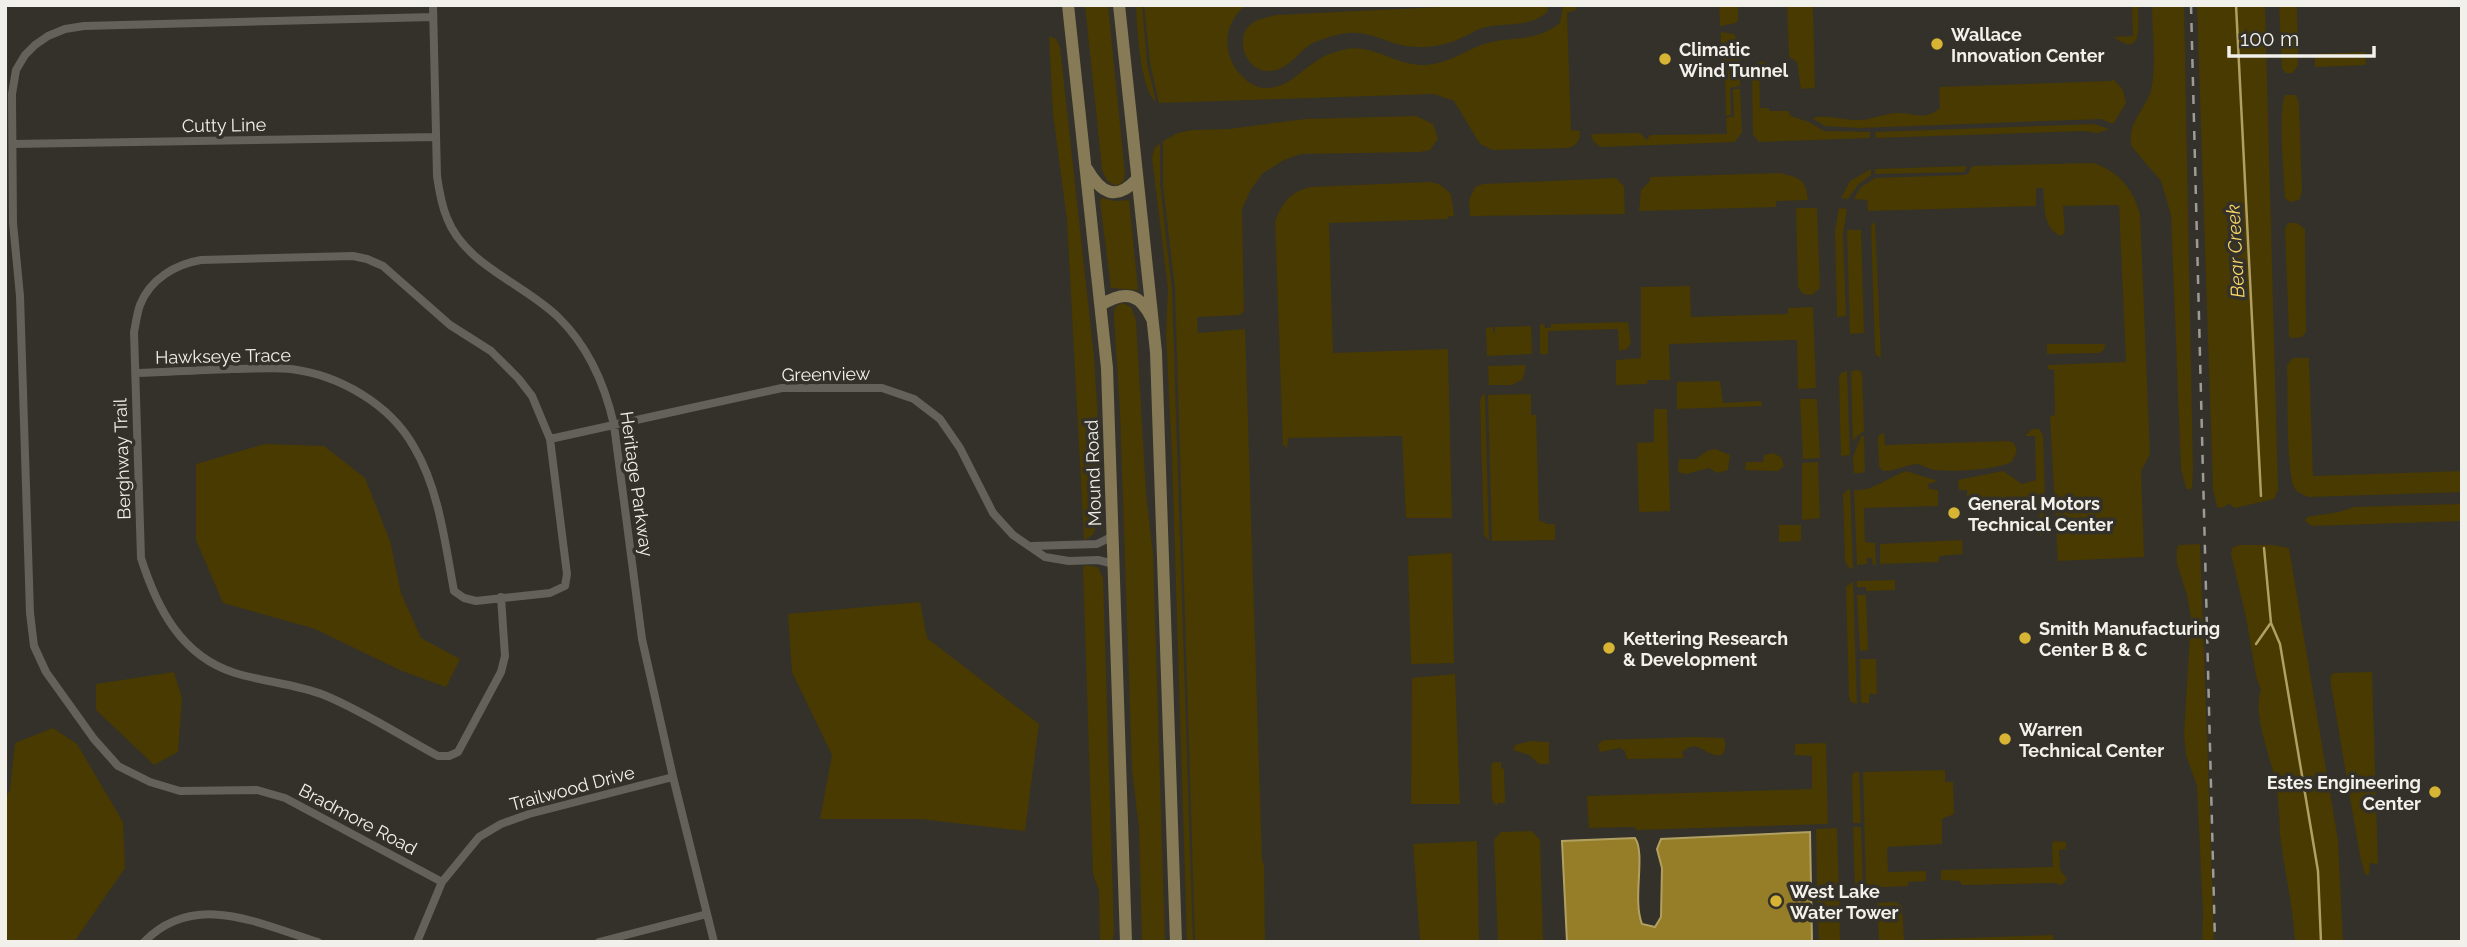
<svg xmlns="http://www.w3.org/2000/svg" width="2467" height="947" font-family="Raleway,sans-serif">
  <style>
    .green { fill: #483a01 }
    .water { fill: #967e28; stroke: #b1a062; stroke-width: 2 }
    .lines { fill: none; stroke-linecap: round; stroke-linejoin: round }
    .stream { stroke: #b1a062; stroke-width: 2.5 }
    .street { stroke: #63615a; stroke-width: 8 }
    .secondary { stroke: #867b56; stroke-width: 12 }
    .rail { stroke: #9c9b95; stroke-width: 2.5; stroke-dasharray: 9 9; stroke-linecap: butt }
    .poi-dot { fill: #d7b434; stroke: #33312a; stroke-width: 2.5 }
    .labels { text-anchor: middle; dominant-baseline: central; stroke-width: 7; stroke-linejoin: round; paint-order: stroke }
    .poi-label { font-size: 18px; font-weight: bold; fill: #f1f0eb; stroke: #33312a; text-anchor: start }
    .street-label { font-size: 18px; fill: #f1f0eb; stroke: #33312a }
    .water-label { font-size: 19px; font-style: italic; fill: #f7d565; stroke: #33312a }
  </style>
  <rect width="100%" height="100%" fill="#33312a"/>
  <path class="green" d="M1085,5h23l17,169 -2,8 -7,4 -9,-5 -5,-12z
    M1136,5h6l5,58 9,39c-16,-13 -19,-75 -20,-97z
    M1144,5h102c-24,19 -25,52 -2,73 6,6 15,11 24,10 21,-1 33,-18 50,-28 8,-6 20,-9 29,-11 26,-5 50,17 78,16 22,-1 40,-14 59,-21 28,-9 49,0 76,-21l3,-18h13v5l-9,3 4,117 9,1c0,9 -3,15 -12,17l-75,2 -13,-6 -26,-43 -20,-7 -275,9 -9,-40z
    M1481,5h66l1,6c-15,16 -41,12 -61,16 -9,1 -16,7 -24,10 -17,9 -38,12 -57,9 -20,-3 -35,-15 -57,-13 -11,1 -25,5 -36,10 -15,8 -24,28 -44,28 -22,1 -36,-32 -18,-47 7,-5 16,-7 25,-9z
    M1719,5h19v15l-2,3 -16,3z
    M1787,5h26l2,83 -14,1 -4,-27 -8,-5z
    M2132,5h6c0,18 6,55 -24,32l19,-1z
    M2152,5h32l9,466 -1,17 -3,2 -3,-2 -5,-19 -10,-254 -10,-34 -29,-34c-7,-21 14,-38 19,-57 6,-24 1,-60 1,-85z
    M2197,5h68l13,485 -4,9 -39,9 -6,-4 -7,4 -5,-1 -4,-17z
    M2279,5h18l1,60 -5,8h-7l-4,-4z
    M1721,32l13,2 5,8 1,44 -10,2 1,27 -5,1 -1,-42 -4,-1z
    M1049,36l7,3 4,8 34,310 5,80 -4,44 1,45 -3,9 -9,5 -17,-320 -14,-106z
    M2365,52l1,13 -51,2v-13z
    M1761,61l5,2 1,5 -8,1 1,39h9v3h19l3,5 18,6 15,9 46,1v6l-111,4 -6,-7 -1,-60 1,-7z
    M2113,79l10,11 3,13 -13,21 -12,-5 -242,9 -34,-2 -13,-8c19,-4 31,3 49,2 13,-1 24,-7 37,-7 17,0 27,8 42,-5l-1,-21 172,-6z
    M1733,89h7l2,43 -7,10 -133,5c-6,-2 -10,-6 -11,-13l49,-1 7,7 3,-5 77,-1 -1,-16 8,-2z
    M2285,95h11l3,8 3,89 -3,8 -9,2 -5,-4c-1,-20 -7,-88 0,-103z
    M1416,116l17,8 5,15 -8,11 -10,2 -119,2 -17,6 -21,13 -12,16 -9,20 2,102 -4,4 -43,2 1,16 47,-4 17,531 2,4 1,78h-70l-20,-653 -12,-104v-44l15,-8 14,-3 37,-1 76,-10z
    M2094,124l15,5 -11,4 -14,-2 -208,7 -1,-6z
    M1160,143v41l12,106 21,652h-6l-15,-486 -6,-122 2,-45 -16,-131 2,-9z
    M2093,163c25,8 40,25 47,51l10,240 -9,17 3,86 -86,4 -8,-145 5,-1 -1,-45 -6,-1v-4l78,-3 -7,-157 -56,1 2,26 -3,4c-20,-6 -17,-31 -19,-48h-7v18l-168,5 -1,-11 -13,-1 6,-11 15,-10 89,-3 4,-1 4,-8z
    M1967,166l-3,6 -89,2v-5z
    M1871,169v6l-13,10 -10,14 -7,-1 9,-17z
    M1780,173c19,5 26,5 28,27l-32,1v6l-137,4 2,-21 9,-9v-4z
    M1616,178l8,8 1,28 -155,2 -1,-16 6,-13 8,-3z
    M1430,182l9,2 12,10 3,22h-5l-1,3 -119,4 4,130 115,-4 4,169h-46l-4,-82 -114,2 -1,10 -4,-3 -8,-223c7,-19 15,-30 35,-35z
    M1102,198l13,3 14,-1 9,90 -27,-2 -11,-87z
    M1796,208h21l3,80 -8,7 -9,-1 -5,-7z
    M1839,208l8,1 -4,26 3,81 -9,1 -2,-86z
    M1875,221l6,137 -5,-3 -1,-6 -4,-123z
    M2288,223h9l8,6 1,103 -4,5 -12,1 -1,-3 -4,-106z
    M1847,230h14l3,103 -14,1z
    M1690,286l1,31 97,-3v-6l25,-1 3,81 -18,1 -1,-49 -128,4 1,36h-22l-1,4 -31,1v-25l25,-2v-71z
    M1122,303l9,4 5,13 10,174 7,60 12,388h-23l-3,-114 -7,-59 -12,-357 -6,-96 1,-9z
    M1628,322l3,21 -4,6 -8,2 -1,-22 -70,2v23h-8v-29l4,-1 1,4h6v-4z
    M1531,326l1,28 -45,2 -1,-28 7,-1v6h2v-6z
    M2047,344h58l-1,6 -5,3 -52,1z
    M2292,358h17l4,118 149,-5v21l-153,5c-5,-2 -11,-4 -14,-8 -9,-14 -7,-102 -8,-123z
    M1526,365l-3,14 -11,6h-23l-1,-19z
    M1857,370l5,2 2,59 -9,7 -2,5 -2,-72z
    M1847,371l3,84 -9,1 -2,-78 2,-5z
    M1720,381l3,22 38,-2 1,5 -85,3v-27z
    M1483,394l2,1 4,146 -5,-6 -4,-135z
    M1531,394v21h5l3,106 6,1v2h10v16l-63,1 -4,-146z
    M1800,399h17l3,59 -17,1z
    M1654,409h13l3,102 -31,1 -2,-69 17,-1z
    M2032,429h7l4,6 3,96 -4,4 -2,1 -1,-33 -72,2v-15h-8l-1,-10 45,-9 19,13 14,-4 -1,-44h-10z
    M1884,433l1,12 123,-4 6,2 3,8 -5,11c-20,8 -53,10 -76,8 -7,0 -13,-6 -21,-6 -11,2 -20,7 -32,7l-4,-5 -1,-27 1,-4z
    M1861,436h3l1,34 -3,3h-8l-1,-16z
    M265,444l59,2 41,32 25,63 11,52 20,45 39,21 -14,28 -44,-16 -87,-42 -92,-26 -27,-63v-76z
    M1715,449l15,6 -2,15 -11,3 -8,-5 -23,6 -8,-2 1,-13h17l11,-8z
    M1773,453l8,4 3,9 -6,5 -33,-1 1,-8h17l1,-7z
    M1818,462l2,56 -18,2v-57z
    M1906,471l32,10 -10,3 1,5 9,1v16l-74,2 1,34 10,1 1,22h-3l-1,-7h-5v6l-10,1 -3,-75c18,2 35,-13 52,-19z
    M1850,488l3,81 -5,-2 -3,-6 -2,-67z
    M2462,504v17l-150,5 -7,-5 2,-4 32,-5 15,-5z
    M1779,525h22v16l-22,1z
    M1962,540l1,14 -23,2 -2,6 -58,2v-20z
    M2200,544l13,363 1,35h-12l1,-29 -6,-127 -11,-31 -2,-20 7,-117 -4,-23 -10,-31v-15l2,-4z
    M2239,545h33l17,3 49,292 5,102h-48c-2,-37 -11,-72 -15,-108 -1,-14 -1,-29 -3,-43 -3,-28 -26,-74 -16,-101l-5,-14 -10,-59 -15,-63 1,-6z
    M1452,553l2,110 -43,1 -3,-108z
    M1085,565l13,2 5,11 11,355 -2,9h-12l-1,-51 -6,-17 -10,-306z
    M1895,580v10l-29,1v-4h-9v-6z
    M1853,581l4,123 -6,-2 -2,-5 -3,-110z
    M1857,595h9l2,55 -8,1z
    M920,602l7,36 112,86 -14,107 -105,-12h-100l12,-64 -40,-83 -4,-58z
    M1860,659h16l1,35h-8v9h-8z
    M174,672l8,26 -4,54 -24,13 -58,-55v-26z
    M2372,672l6,192 -8,-1 -1,12 -4,-1 -5,-18 -30,-177 3,-6z
    M1455,674l5,130h-49l1,-126z
    M53,728l24,16 46,78 2,46 -51,74h-69v-146l5,-5 5,-48z
    M1695,737l29,1c2,7 3,20 -9,17 -12,-2 -17,-16 -33,-3l2,6 -57,1 -2,-8 -5,-3 -20,4 -2,-8 6,-4z
    M1531,741l18,1v22h-10l-10,-9 -16,-5 2,-5z
    M1826,743l2,81 -192,6 -1,-3 -46,1 -2,-32 225,-7v-33l-17,-1v-11z
    M1494,762h7v6l3,1 1,34h-8v4l-5,-7 -1,-35z
    M1945,770v12h8l1,32 -12,5v25l-55,3 1,25 38,-1v10l-18,1v4l-42,2 -3,-116z
    M1855,772h4l2,51h-8l-1,-48z
    M1853,827h8l2,61h-8z
    M1837,828l2,61 -22,1 -1,-61z
    M1532,831l8,9 3,101 -45,1 -4,-102 7,-8z
    M1477,841l2,101h-59l-7,-98z
    M2054,841l12,1v7l-7,1 1,20 7,9 -6,6 -7,-2 -92,2 -2,-4 -19,-1v-10l112,-3 -1,-23z
    M1817,894h22l1,48h-21z
    M1896,902l6,4 2,34 149,-5 1,7h-175l-1,-24h8l1,-6h-10v-9z"/>
  <path class="water" d="M1810,832l2,110h-245l-5,-101 73,-3c11,16 -3,61 7,86l13,3 6,-10 1,-49 -5,-19 4,-10z"/>
  <g class="lines">
    <path class="stream" d="M2236,5l25,491
      M2264,548l7,75 9,21 38,227 3,71
      M2256,644l14,-20"/>
    <path class="street" d="M433,5l4,171c2,14 4,28 10,42 18,47 76,65 111,99 30,29 47,68 56,108l28,214 31,138 41,165
      M433,17l-349,9 -19,3 -17,7 -13,9 -10,10 -9,15 -4,24 1,129 7,73 10,317 4,33 12,26 48,67 24,27 32,16 30,9 77,-1 28,8 157,84
      M13,144l423,-7
      M136,373c32,-1 64,-3 96,-4 20,0 40,-2 59,0 48,6 99,35 123,78 25,42 31,96 40,144l10,7 12,3 74,-8 15,-7 2,-12 -17,-135 -18,-43 -14,-18 -27,-27 -41,-26 -67,-59 -16,-7 -14,-3 -152,4c-25,4 -51,19 -61,45 -3,8 -4,18 -6,27l7,226c16,50 40,98 94,115 30,9 60,11 89,22 39,16 77,41 114,61h11l9,-4 43,-80 4,-16 -4,-59
      M550,439l232,-51h100l32,11 26,20 20,29 33,65 20,22 32,22 24,4 29,-1 16,4
      M1032,546l65,-2 16,-8
      M144,942c51,-52 115,-18 174,0
      M417,942l25,-60 37,-45 22,-13 28,-10 144,-37
      M599,942l108,-28"/>
    <path class="secondary" d="M1068,5l39,363 19,574
      M1119,5l37,347 20,590
      M1087,169c14,24 29,33 50,10
      M1101,305c24,-15 39,-12 51,14"/>
    <path class="rail" d="M2191,5l24,937"/>
  </g>
  <g class="poi-dot">
    <circle cx="1937" cy="44" r="7"/>
    <circle cx="1665" cy="59" r="7"/>
    <circle cx="1954" cy="513" r="7"/>
    <circle cx="2025" cy="638" r="7"/>
    <circle cx="1609" cy="648" r="7"/>
    <circle cx="2005" cy="739" r="7"/>
    <circle cx="2435" cy="792" r="7"/>
    <circle cx="1776" cy="901" r="7"/>
  </g>
  <g class="labels">
    <g class="poi-label">
      <text x="1951" y="34">Wallace<tspan x="1951" dy="21">Innovation Center</tspan></text>
      <text x="1679" y="49">Climatic<tspan x="1679" dy="21">Wind Tunnel</tspan></text>
      <text x="1968" y="503">General Motors<tspan x="1968" dy="21">Technical Center</tspan></text>
      <text x="2039" y="628">Smith Manufacturing<tspan x="2039" dy="21">Center B &amp; C</tspan></text>
      <text x="1623" y="638">Kettering Research<tspan x="1623" dy="21">&amp; Development</tspan></text>
      <text x="2019" y="729">Warren<tspan x="2019" dy="21">Technical Center</tspan></text>
      <text x="2421" y="782" text-anchor="end">Estes Engineering<tspan x="2421" dy="21">Center</tspan></text>
      <text x="1790" y="891">West Lake<tspan x="1790" dy="21">Water Tower</tspan></text>
    </g>
    <g class="street-label">
      <text transform="translate(224 125) rotate(-1)">Cutty Line</text>
      <text transform="translate(223 356) rotate(-1)">Hawkseye Trace</text>
      <text transform="translate(826 374) rotate(-1)">Greenview</text>
      <text transform="translate(122 459) rotate(-92)">Berghway Trail</text>
      <text transform="translate(1093 473) rotate(-92)">Mound Road</text>
      <text transform="translate(637 484) rotate(82)">Heritage Parkway</text>
      <text transform="translate(572 788) rotate(-15)">Trailwood Drive</text>
      <text transform="translate(358 819) rotate(28)">Bradmore Road</text>
    </g>
    <g class="water-label">
      <text transform="translate(2235 251) rotate(-93)">Bear Creek</text>
    </g>
  </g>
  <rect width="2467" height="947" fill="none" stroke="#f1f0eb" stroke-width="14"/>
  <path d="M2229 46v10h145v-10" fill="none" stroke="#f1f0eb" stroke-width="3.5"/>
  <text x="2240" y="46" font-size="21" fill="#f1f0eb" stroke="#33312a" stroke-width="5" paint-order="stroke">100 m</text>
</svg>
